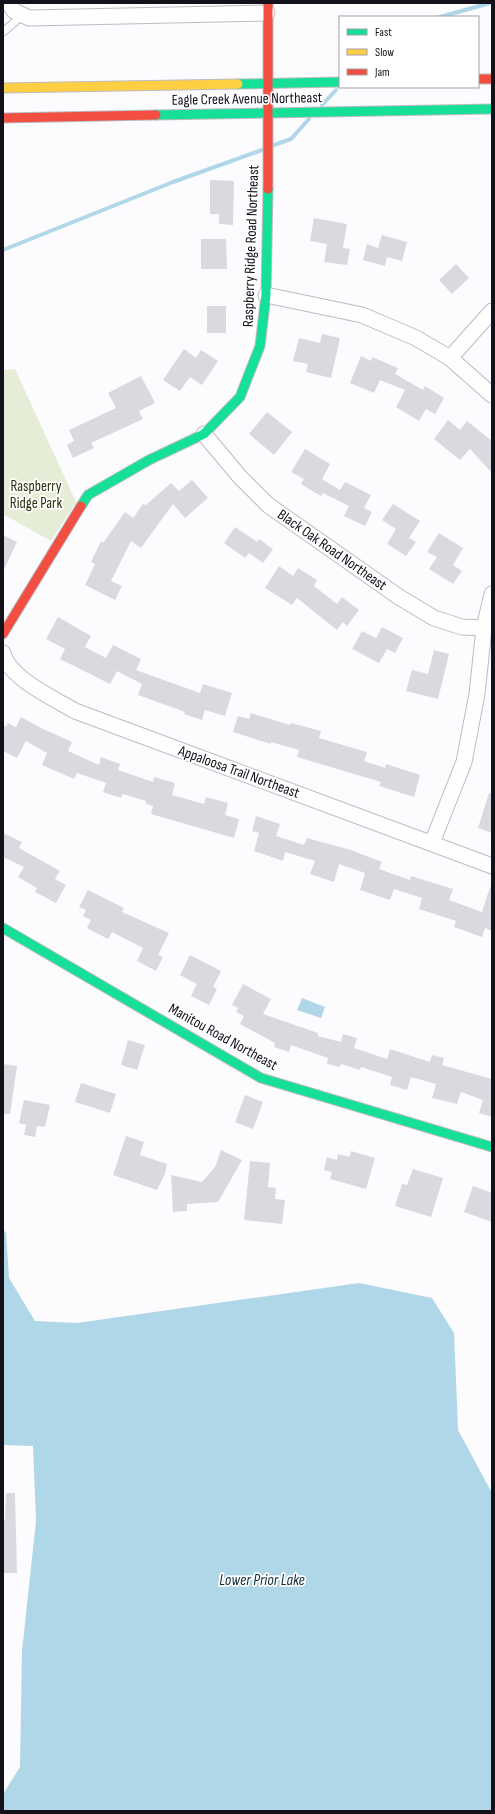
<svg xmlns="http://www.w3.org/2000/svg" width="495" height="1814" font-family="'Sofia Sans Condensed',sans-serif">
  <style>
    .green { fill: #e6edd6 }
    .water { fill: #b0d7e7 }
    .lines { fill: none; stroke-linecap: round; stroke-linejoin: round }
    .stream { stroke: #b0d7e7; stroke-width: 4 }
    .building { fill: #dbd9df }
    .lane-casing { stroke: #bdbbc1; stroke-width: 9 }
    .street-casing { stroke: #bdbbc1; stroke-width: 17 }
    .fast-casing { stroke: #bdbbc1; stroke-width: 11 }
    .slow-casing { stroke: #bdbbc1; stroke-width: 11 }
    .jam-casing { stroke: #bdbbc1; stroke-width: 11 }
    .lane { stroke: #fffeff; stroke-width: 7 }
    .street { stroke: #fffeff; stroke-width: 15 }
    .fast { stroke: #16e098; stroke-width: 9 }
    .slow { stroke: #ffcf43; stroke-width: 9 }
    .jam { stroke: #f24e42; stroke-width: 9 }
    .labels { text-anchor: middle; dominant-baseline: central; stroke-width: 3.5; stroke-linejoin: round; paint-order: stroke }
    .street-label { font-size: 15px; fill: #14111a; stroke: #fff }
    .park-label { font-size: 15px; fill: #29320e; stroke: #fff }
    .water-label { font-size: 16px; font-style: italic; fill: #122d37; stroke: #fff }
  </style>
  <rect width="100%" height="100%" fill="#fcfbfe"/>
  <path class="green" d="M15,369l61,133 -25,39 -48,-27v-144z"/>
  <path class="water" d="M302,998l23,9 -4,11 -24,-8z
    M3,1229l3,4 3,45 26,43 42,2 282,-40 73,15 22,35 4,97 34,63v318h-489v-17l17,-27 2,-116 14,-130 -3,-75 -30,-1z"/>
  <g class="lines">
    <path class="stream" d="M440,17l50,-14
      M322,105l14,-15
      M274,145l17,-6 18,-20
      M3,250l170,-68 89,-32"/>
  </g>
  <path class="building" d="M210,180l24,1 -1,44 -14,-1v-10h-9z
    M314,218l33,6 -4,24 7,1 -3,16 -23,-3 3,-18 -17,-3z
    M382,235l25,7 -5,19 -15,-4 -2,9 -22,-6 4,-16 11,4z
    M201,239h25l1,30h-26z
    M456,264l13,14 -17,16 -13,-14z
    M207,306h19v27h-19z
    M322,334l18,4 -9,40 -25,-6 2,-8 -15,-3 6,-23 21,5z
    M184,349l12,9 5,-8 17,11 -16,24 -12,-8 -10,14 -17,-11z
    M361,356l10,5 1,-4 26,11 -3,6 28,16 2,-4 19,12 -9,16 -9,-5 -7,12 -23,-14 9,-17 -25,-10 -6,13 -24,-10z
    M141,376l14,27 -16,8 4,8 -52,24 3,5 -21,10 -6,-13 7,-4 -5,-11 47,-22 -8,-15z
    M267,412l25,20 -18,23 -25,-21z
    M448,420l12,10 7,-9 25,20v32l-22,-24 -10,11 -26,-21z
    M305,449l25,15 -8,15 18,11 5,-8 26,13 -7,13 8,4 -7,14 -21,-10 5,-10 -26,-13 -2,3 -20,-12 3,-5 -13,-7z
    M192,480l16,18 -23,20 -12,-14 -32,44 -10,-7 -20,40 11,5 -7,14 -30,-15 10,-21 -4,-2 10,-21 2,2 22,-31 8,6 10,-14 3,1 25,-22 8,8z
    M393,504l27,17 -11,17 7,4 -10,14 -19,-12 9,-15 -14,-9z
    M235,527l22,15 2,-3 14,10 -10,14 -14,-10 -4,5 -21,-15z
    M439,533l24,15 -10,17 9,6 -9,13 -24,-15 8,-12 -10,-5z
    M3,535l14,7 -14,30z
    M279,566l14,10 5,-8 19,12 -3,6 23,18 5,-7 17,13 -12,16 -4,-4 -6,8 -40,-32 -5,7 -27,-17z
    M58,617l33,19 -6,11 21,11 7,-13 28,14 -5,11 64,23 3,-9 29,9 -7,23 -20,-6 -3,10 -18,-6 1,-2 -47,-17 4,-11 -25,-13 -7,13 -50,-25 5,-10 -19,-10z
    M382,627l21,11 -8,15 -8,-4 -8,14 -27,-14 10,-18 14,7z
    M434,650l15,4 -11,45 -32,-8 6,-21 16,4z
    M251,713l39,12 1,-2 30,8 -2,7 48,14 -3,9 21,7 1,-4 34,11 -6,22 -35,-11 2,-4 -84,-25 2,-7 -28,-8v2l-38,-12 5,-16 11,3z
    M21,717l18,10 33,15 -4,9 31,14 2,-8 19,7 -2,6 35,12 1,-5 21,6 -3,12 32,9 2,-7 22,6 -3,12 14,4 -5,19 -83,-24 2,-8 -7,-2v-3l-23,-7 -2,4 -18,-6 3,-9 -29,-10 -3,6 -32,-14 5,-12 -21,-12 -9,17 -14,-7v-26l3,2 2,-4 8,4z
    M489,793l3,1v39l-14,-5z
    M256,816l24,8 -4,12 28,9 3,-7 44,12 31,12 -3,7 31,11 1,-4 42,13 -4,11 33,12 8,-25h2v44l-7,-3 -3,9 -28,-10 2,-6 -37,-12 3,-11 -28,-9 -4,11 -30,-10 5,-17 -26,-9 -5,18 -24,-8 5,-13 -30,-9 -2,9 -29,-10 5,-18 -7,-2z
    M3,833l19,9 -3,6 41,23 -5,8 11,6 -10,18 -21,-11 2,-4 -19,-11 6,-10 -21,-10z
    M88,890l36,18 -2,4 47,21 -11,22 5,2 -7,14 -19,-10 6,-13 -31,-16 -4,7 -21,-11 4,-8 -8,-4 3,-6 -7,-3z
    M190,955l31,16 -8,16 4,2 -8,16 -18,-9 6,-12 -17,-9z
    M243,984l28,15 -8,15 55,19v3l23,6 2,-8 14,4 -3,10 33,11 3,-10 40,13 2,-7 12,3 -2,7 50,14v38l-13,-4 4,-13 -22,-8 -4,12 -25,-6 4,-14 -25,-7 -4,13 -17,-5 2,-8 -31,-10 -1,3 -19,-6 -1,3 -13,-3 1,-6 -37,-13 -2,7 -15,-5 1,-4 -35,-19 4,-8 -8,-4 2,-4 -6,-3z
    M128,1040l17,5 -8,25 -16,-5z
    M3,1064l14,2 -7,48h-7z
    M81,1083l35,11 -6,19 -35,-11z
    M245,1095l18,7 -10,27 -18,-7z
    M24,1100l26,5 -5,22 -8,-1 -2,11 -11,-2 2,-10 -7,-2z
    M126,1136l18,6 -4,13 27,9 -2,10 -8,16 -44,-15z
    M221,1150l21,10 -24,42 -31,2v7l-14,1 -2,-37 31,7 13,-15z
    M351,1151l24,7 -9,31 -36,-10 2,-7 -8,-2 3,-13 10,3 1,-6 12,3z
    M250,1161l20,2 -2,24 8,1 -1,11 10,1 -3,24 -38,-4z
    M413,1169l30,9 -12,39 -36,-11 7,-22 5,1z
    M473,1186l19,7v29l-28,-10z
    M6,1493h9l2,80h-14v-53h2z"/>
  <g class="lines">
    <g class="lane-casing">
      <path id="lane" d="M3,32l20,-17"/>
    </g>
    <g class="street-casing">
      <path id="street" d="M9,3l5,8 15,7 238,-5
        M266,295l96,20 54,23 34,20 42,37
        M450,358l42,-47
        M204,434l36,43 28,28 131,92 35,21 28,9 22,1
        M3,653c6,25 50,45 72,58l417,155
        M432,843l32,-81 13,-68 7,-66 8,-34"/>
    </g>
    <g class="fast-casing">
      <path id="fast" d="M238,84l102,-2
        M156,115l336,-6
        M81,506l7,-11 61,-35 55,-26 36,-37 20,-51 6,-51 2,-106
        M3,928l258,150 231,69"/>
    </g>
    <g class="slow-casing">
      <path id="slow" d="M3,88l235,-4"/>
    </g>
    <g class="jam-casing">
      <path id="jam" d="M268,3v186
        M478,79h14
        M3,118l153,-3
        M3,634l78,-128"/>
    </g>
    <use href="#lane" class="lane"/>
    <use href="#street" class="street"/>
    <use href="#fast" class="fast"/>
    <use href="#slow" class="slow"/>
    <use href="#jam" class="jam"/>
  </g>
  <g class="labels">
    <g class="street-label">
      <text transform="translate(247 99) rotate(-1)">Eagle Creek Avenue Northeast</text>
      <text transform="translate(251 246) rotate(-88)">Raspberry Ridge Road Northeast</text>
      <text transform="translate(332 550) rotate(35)">Black Oak Road Northeast</text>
      <text transform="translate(239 772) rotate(20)">Appaloosa Trail Northeast</text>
      <text transform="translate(223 1037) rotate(29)">Manitou Road Northeast</text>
    </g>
    <g class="park-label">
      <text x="36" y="486">Raspberry<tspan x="36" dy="17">Ridge Park</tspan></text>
    </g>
    <g class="water-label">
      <text x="262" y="1580">Lower Prior Lake</text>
    </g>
  </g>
  <rect width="495" height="1814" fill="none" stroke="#14111a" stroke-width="8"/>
  <rect x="339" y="16" width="140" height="72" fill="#ffffff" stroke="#a1a0a3"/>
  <rect x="347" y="29" width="20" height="6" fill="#16e098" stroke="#a1a0a3"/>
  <text x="375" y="36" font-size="12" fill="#14111a">Fast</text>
  <rect x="347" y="49" width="20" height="6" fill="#ffcf43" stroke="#a1a0a3"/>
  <text x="375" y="56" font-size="12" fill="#14111a">Slow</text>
  <rect x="347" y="69" width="20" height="6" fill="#f24e42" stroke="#a1a0a3"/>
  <text x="375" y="76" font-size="12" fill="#14111a">Jam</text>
</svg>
